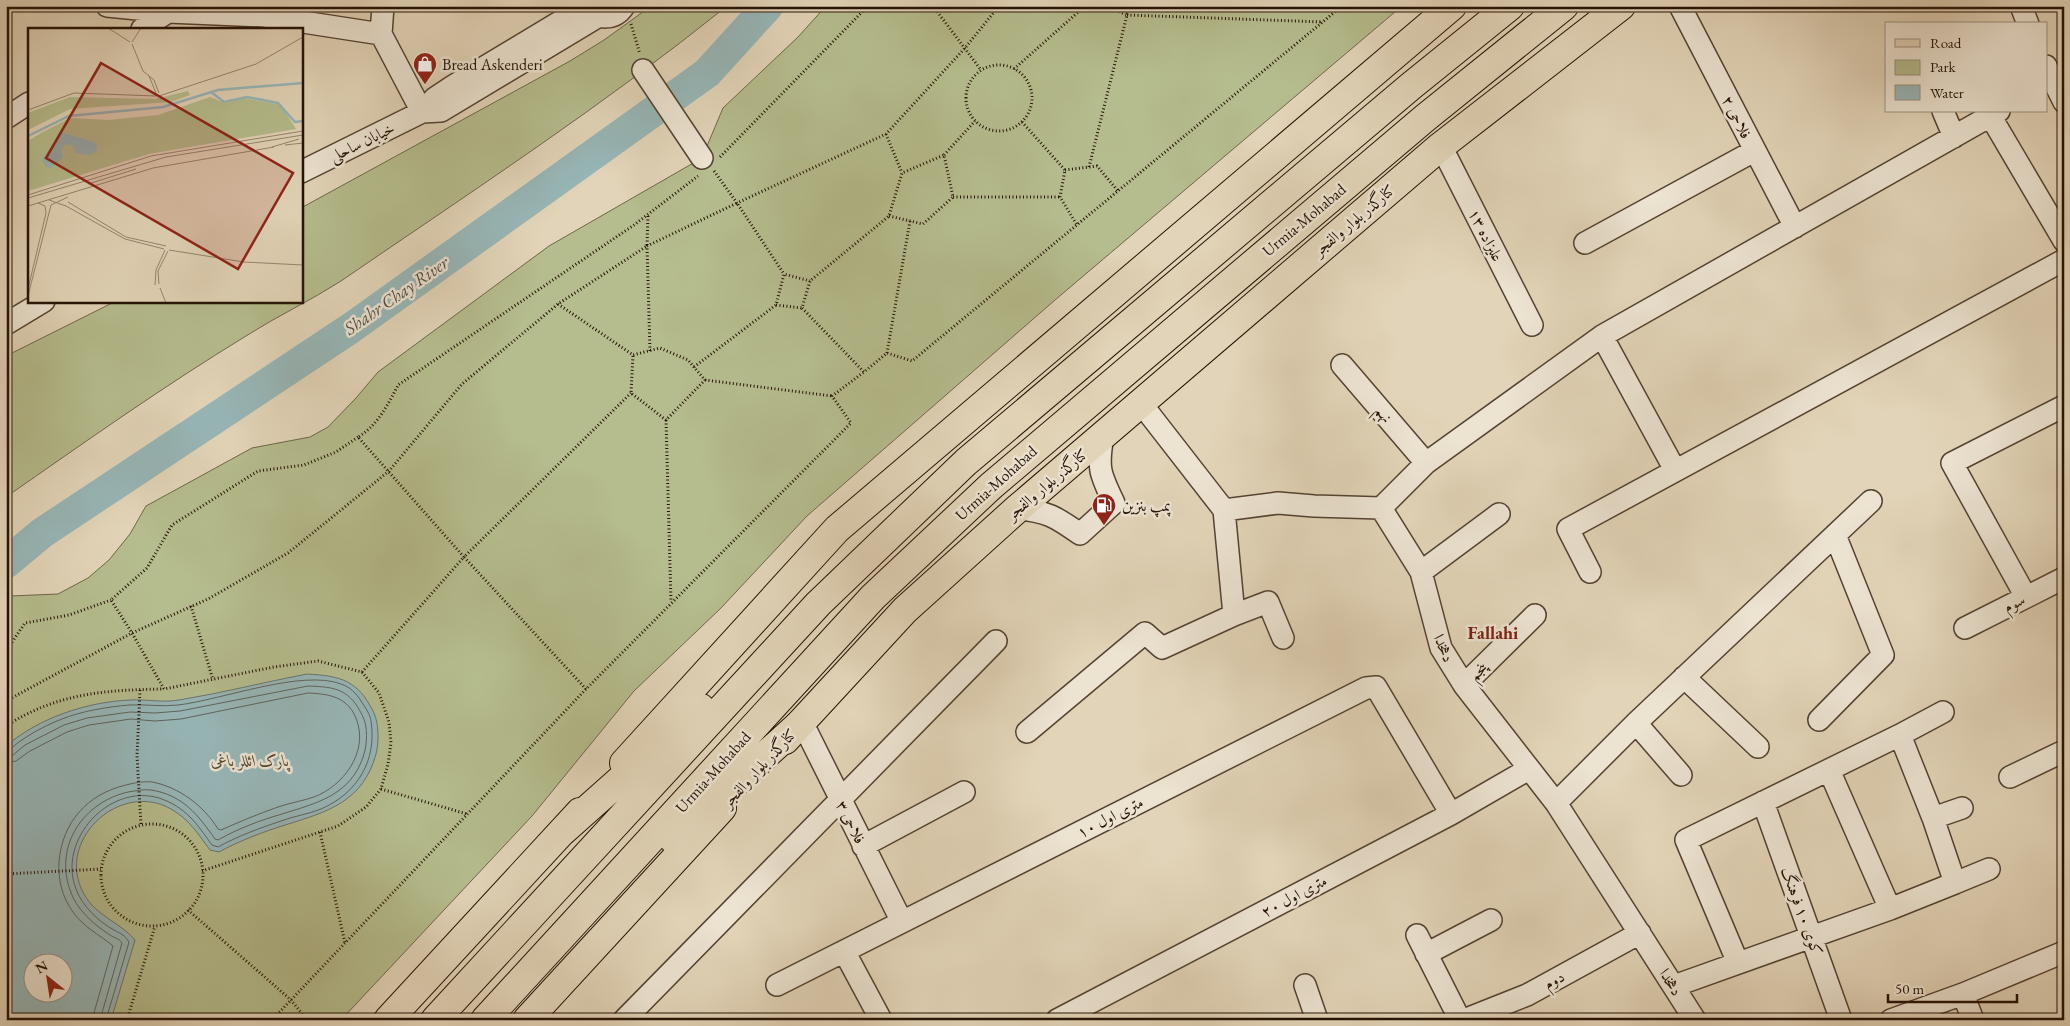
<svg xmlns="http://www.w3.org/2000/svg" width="2070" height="1026" font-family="'EB Garamond',Amiri,serif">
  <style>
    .green { fill: #b5bc8d; stroke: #6d6749; fill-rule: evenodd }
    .water { fill: #97b6b7; stroke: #697470; fill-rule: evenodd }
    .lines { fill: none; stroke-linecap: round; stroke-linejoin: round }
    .shore { stroke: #5e645e; stroke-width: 1 }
    .river { stroke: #97b6b7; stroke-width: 31 }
    .minor-casing { stroke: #544232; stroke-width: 24 }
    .major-casing { stroke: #251205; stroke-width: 30 }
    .highway-casing { stroke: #251205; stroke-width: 30 }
    .path { stroke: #251205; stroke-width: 3; stroke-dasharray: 1 2.5; stroke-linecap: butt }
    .minor { stroke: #ece3d1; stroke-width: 21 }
    .major { stroke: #e2d4b8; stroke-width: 28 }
    .highway { stroke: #e2d4b8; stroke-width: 28 }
    .labels { text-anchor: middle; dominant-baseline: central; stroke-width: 5; stroke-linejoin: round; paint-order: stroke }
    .poi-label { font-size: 16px; fill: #251205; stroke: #ece3d1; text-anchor: start }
    .street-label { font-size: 16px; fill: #251205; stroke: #ece3d1 }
    .park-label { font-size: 16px; font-style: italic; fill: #50452e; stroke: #ece3d1 }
    .water-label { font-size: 18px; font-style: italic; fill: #4d4b43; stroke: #ece3d1 }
    .neighbourhood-label { font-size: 18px; font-weight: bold; fill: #7a1f14; stroke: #ece3d1 }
    .inset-river { fill: none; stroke: #97b6b7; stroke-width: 2.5 }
    .inset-road { fill: none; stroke: #968670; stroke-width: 1 }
    .view { fill: #8f2418; fill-opacity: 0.15; stroke: #8f2418; stroke-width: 2.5 }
    .inset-edge { fill: none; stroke: #251205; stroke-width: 2.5 }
  </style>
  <rect width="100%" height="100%" fill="#e2d4b8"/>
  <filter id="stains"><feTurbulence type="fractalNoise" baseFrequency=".004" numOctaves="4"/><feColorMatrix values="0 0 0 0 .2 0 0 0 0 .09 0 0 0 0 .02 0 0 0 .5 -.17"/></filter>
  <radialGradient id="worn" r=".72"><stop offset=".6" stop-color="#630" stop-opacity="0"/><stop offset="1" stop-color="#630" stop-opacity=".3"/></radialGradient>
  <path class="green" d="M651,6h76c-123,99 -256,186 -386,275 -31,20 -64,35 -95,55 -82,50 -161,106 -240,161v-141l110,-55h185v-93l269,-147 34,-21z
    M826,6h576l-347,294 -248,216 -86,92 -87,83 -102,125 -191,204h-335v-418l4,-6 48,-2 30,-16 21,-18 21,-26 16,-28 106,-58 58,-11 18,-10 28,-29 22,-26 171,-126 153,-88 21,-50 75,-71zM32,964h30v30h-30z"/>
  <path class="water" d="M307,674c34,2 51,6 67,39 5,11 5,30 2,41 -13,48 -49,58 -91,71 -22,7 -46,16 -66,27l-9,-2c-12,-16 -21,-31 -39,-41 -49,-28 -112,27 -90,79 12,28 37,32 54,52l-24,80h-105v-274c33,-28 80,-44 124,-46 16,-1 32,3 49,0 43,-7 86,-18 128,-26zM32,964h30v30h-30z"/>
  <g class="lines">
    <path class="shore" d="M6,750c7,-1 10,-7 16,-10 11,-8 27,-16 40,-21 20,-8 45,-12 67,-14 16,-1 32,2 49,0 43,-5 124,-36 163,-21 9,3 15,9 20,17 4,6 9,13 10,20 6,39 -13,72 -50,88 -12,5 -27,7 -40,12 -21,7 -43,15 -63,26l-6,-2c-15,-21 -26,-38 -53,-47 -50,-15 -102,42 -83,91 6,17 23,33 38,41 7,4 11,5 15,12l-23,78
      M6,756l7,-1 12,-10 39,-20 23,-7 43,-6 25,1 25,-2 128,-25c28,1 42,3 55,31 5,10 4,27 1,37 -12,41 -47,49 -82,60 -21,6 -45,15 -64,26l-3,-1c-17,-24 -32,-44 -64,-49 -7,-1 -16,1 -23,2 -44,10 -74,53 -58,98 6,19 24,35 40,45 4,3 9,3 12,8l-22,77
      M6,763l10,-2 14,-10 37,-19 22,-7 42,-6 24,2 26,-2 127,-26c22,1 41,4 49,28 11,32 -14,65 -43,76 -12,4 -24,6 -36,10 -20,7 -39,15 -57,23l-3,-1c-14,-23 -39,-42 -66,-47 -9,-1 -18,1 -26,3 -39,9 -64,38 -67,77 -1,18 3,35 14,50 10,15 27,23 40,34l-21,74"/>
    <path class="river" d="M6,563l36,-30 309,-205 356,-255 61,-67"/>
    <g class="minor-casing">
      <path id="minor" d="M107,6l61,6 96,4 117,18
        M383,6l-2,28 41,78
        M588,6c9,15 27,14 36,0
        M1680,6l115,221
        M2021,6l7,18
        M142,29l26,-17
        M2046,66l18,36
        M643,70l59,88
        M1943,111l11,26
        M422,112l19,-1 158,-95
        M1991,117l73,124
        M6,118l23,-15
        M1441,146l91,179
        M301,172l121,-60 13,-14 18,-12 133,-80
        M1585,243l169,-92
        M6,324l38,-23
        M1342,365l84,98
        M1140,402l84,108 54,-7 36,3 67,2 40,64 20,76 23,37 92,118 139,217
        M1675,470l-73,-134 397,-225
        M1381,508l45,-45 176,-127
        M1017,509c30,2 39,8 63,25l34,-31c-14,-29 -17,-35 -11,-67
        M1421,572l78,-58
        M1590,572l-22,-43 496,-269
        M2026,597l-74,-134 112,-57
        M1234,615l34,-13 15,36
        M1965,628l99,-50
        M1684,677l74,70
        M1464,685l71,-70
        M1819,720l64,-65 -48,-120
        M802,722l100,200
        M1636,723l45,52
        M1027,732l118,-99 17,15 72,-33 -10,-105
        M1900,735l43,-23
        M1829,770l61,139
        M2010,777l54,-26
        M1763,802l78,218
        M1556,803l80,-80 235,-222
        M1933,818l29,-10
        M863,846l101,-54
        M1955,883l34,-14
        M1417,935l43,85
        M844,951l37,69
        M1426,954l65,-34
        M777,985l589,-297 10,-1 75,127
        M1305,985l12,35
        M1674,986l216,-77 65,-26 -22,-65 -33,-83 -214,105 52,123
        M1963,994l10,26
        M624,1020l372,-379
        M1057,1020l394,-206 78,-45
        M1464,1020l63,-25 113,-62
        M1891,1020l72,-26 101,-42"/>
    </g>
    <g class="major-casing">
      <path id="major" d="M785,740l120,-130 112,-101 424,-363 180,-140
        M624,763l213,-234 615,-523
        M388,1020l192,-208
        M527,1020l195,-212"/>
    </g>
    <g class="highway-casing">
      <path id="highway" d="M564,830l137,-122
        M673,839l129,-117
        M435,1020l383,-416 148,-142 445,-376 99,-80
        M485,1020l388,-423 118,-111 434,-368 139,-112"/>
    </g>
    <path class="path" d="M933,6l48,64
      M1127,14l7,-8
      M1127,15l196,7
      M631,24l9,30
      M966 98a33 33 0 1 1 66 0a33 33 0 1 1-66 0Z
      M1014,69l71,-63
      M1022,122l43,48 -5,27 17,28
      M886,134l16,39
      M944,155l31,-34
      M720,157l148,-151
      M1089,167l38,-152 -21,-9
      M1065,170l32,-4 21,25
      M714,171l23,32 149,-69 79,-86 34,-42
      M953,197h107
      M889,216l34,8 30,-27 -9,-42 -42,18 -13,43 -79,65 -8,27 62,64 23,-19 25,8 430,-355
      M558,304l75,51 27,-7 28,12 17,20 -39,40 -35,-27 2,-38
      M776,305l26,3
      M650,351l-3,-105 90,-43 47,71
      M887,353l23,-132
      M694,367l82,-62 8,-31 26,7
      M705,380l127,16
      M666,420l5,182
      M358,437l-22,15 -32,13 -46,6 -86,54 -25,43 -36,32 21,33 76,-34 80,-46 101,-82 73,-87 96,-80 89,-58 1,-31
      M191,606l22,74
      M6,651l19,-28 44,-8 42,-15
      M586,689l-122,-132 167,-164
      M140,690l-3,66 4,69
      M6,701l126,-68 32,56 110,-22 44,-6 44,11 102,-115 -106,-120c19,-11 30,-32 40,-52l236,-160 64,-49
      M6,726c51,-33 99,-36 158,-37
      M381,789l86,25
      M101 875a51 51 0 1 1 102 0a51 51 0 1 1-102 0Z
      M320,832l25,111
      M202,871l136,-45 28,-19 15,-18 7,-25 3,-21 -2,-21 -10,-29 -17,-21
      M6,874l95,-5
      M188,910l103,90 16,20
      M127,1020l28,-94
      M272,1020l314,-331 265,-266 -19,-27 32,-24"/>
    <use href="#minor" class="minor"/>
    <use href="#major" class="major"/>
    <use href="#highway" class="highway"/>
  </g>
  <defs>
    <g id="shop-pin" transform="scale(1.25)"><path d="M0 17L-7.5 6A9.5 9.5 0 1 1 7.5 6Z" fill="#8f2418" stroke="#ece3d1"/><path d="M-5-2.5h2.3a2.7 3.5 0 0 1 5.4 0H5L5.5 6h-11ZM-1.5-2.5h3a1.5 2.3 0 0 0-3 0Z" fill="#fff"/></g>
    <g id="fuel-pin" transform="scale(1.25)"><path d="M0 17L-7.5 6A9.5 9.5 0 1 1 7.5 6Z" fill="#8f2418" stroke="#ece3d1"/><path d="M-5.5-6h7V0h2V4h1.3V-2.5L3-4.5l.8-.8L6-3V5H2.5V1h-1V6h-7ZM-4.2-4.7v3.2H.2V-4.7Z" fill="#fff"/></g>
  </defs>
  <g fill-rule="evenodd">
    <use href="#shop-pin" x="425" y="64"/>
    <use href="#fuel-pin" x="1104" y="505"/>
  </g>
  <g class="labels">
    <g class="poi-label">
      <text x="442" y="64">Bread Askenderi</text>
      <text x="1122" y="505">پمپ بنزین</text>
    </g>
    <g class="street-label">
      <text transform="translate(1737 117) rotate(63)">فلاحی ۲</text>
      <text transform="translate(362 142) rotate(-26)">خیابان ساحلی</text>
      <text transform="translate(1304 220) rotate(-40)">Urmia-Mohabad</text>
      <text transform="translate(1354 220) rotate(-40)">کنارگذر بلوار والفجر</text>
      <text transform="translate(1486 235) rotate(63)">۱۳ علیزاده</text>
      <text transform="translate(1384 414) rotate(50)">نهم</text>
      <text transform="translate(996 483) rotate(-42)">Urmia-Mohabad</text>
      <text transform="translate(1047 484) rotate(-40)">کنارگذر بلوار والفجر</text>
      <text transform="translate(2014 603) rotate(-27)">سوم</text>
      <text transform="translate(1444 648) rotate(67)">دهخدا</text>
      <text transform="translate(1478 671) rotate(-45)">پنجم</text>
      <text transform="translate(759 768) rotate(-47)">کنارگذر بلوار والفجر</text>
      <text transform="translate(713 772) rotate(-48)">Urmia-Mohabad</text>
      <text transform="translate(1110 817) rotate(-27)">۱۰ متری اول</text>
      <text transform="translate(851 822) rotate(63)">فلاحی ۳</text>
      <text transform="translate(1294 896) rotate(-28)">۲۰ متری اول</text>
      <text transform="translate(1802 911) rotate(70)">کوی ۱۰ فرهنگ</text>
      <text transform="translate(1554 980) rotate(-28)">دوم</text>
      <text transform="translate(1671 982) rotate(58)">دهخدا</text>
    </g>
    <g class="park-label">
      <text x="250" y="760">پارک ائللر باغی</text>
    </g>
    <g class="water-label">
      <text transform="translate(396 295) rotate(-35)">Shahr Chay River</text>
    </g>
    <g class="neighbourhood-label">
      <text x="1493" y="632">Fallahi</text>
    </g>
  </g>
  <g transform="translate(28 28)">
    <rect width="275" height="275" fill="#e2d4b8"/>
    <path d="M160,63l2,4 -19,7 -101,7 -42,21v-17l42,-16 85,2zM182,69l15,6 19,-5 37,7 15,24 -147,25 -121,37v-50l13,-8 29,-15 39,2 49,-5z" fill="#b5bc8d"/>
    <path d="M33,104l33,10 3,3 -1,7 -6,3 -14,-2 -3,-7 -7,-2 -5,5 2,8 -12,11 -5,-1 -4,-7z" fill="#97b6b7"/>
    <path class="inset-river" d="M183,64l13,10 23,-5 31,6 17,19 8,-1M0,108l41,-20 94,-9 55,-17 85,-7"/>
    <path class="inset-road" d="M80,0l22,14M104,14l9,-14M104,16l11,27 11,9 5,13M121,48l7,17M131,68l97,-32 47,-27M0,82l46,-17 82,3M257,117l18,-2M244,119l27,-8M60,156l48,-15M0,167l123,-39 152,-25M0,170l138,-41 137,-22M21,172l17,6 59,33 39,10M40,174l58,35 40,9M0,178l125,-38 121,-21M141,222l75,12 59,3M131,256l-1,-13 10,-20M127,257l1,-15 9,-20M132,260l6,15M0,261l18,-76 -1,-7 -7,-3M0,268l23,-91 17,-8"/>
    <path class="view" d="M73,35l192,110 -55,96 -192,-111z"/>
    <rect width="275" height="275" class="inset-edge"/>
  </g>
  <rect width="2070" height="1026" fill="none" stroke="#e2d4b8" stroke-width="25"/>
  <rect x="8" y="8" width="2055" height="1011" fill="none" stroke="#251205" stroke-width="2.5"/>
  <rect x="12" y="12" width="2045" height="1001" fill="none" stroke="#251205"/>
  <rect x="1885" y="22" width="162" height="90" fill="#ece3d1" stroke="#9c8f7f"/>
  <rect x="1895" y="39" width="25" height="8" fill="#e2d4b8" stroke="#9c8f7f"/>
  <text x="1930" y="48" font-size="15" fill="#251205">Road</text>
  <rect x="1895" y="60" width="25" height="15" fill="#b5bc8d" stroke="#9c8f7f"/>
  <text x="1930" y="72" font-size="15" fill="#251205">Park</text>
  <rect x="1895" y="85" width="25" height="15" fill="#97b6b7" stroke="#9c8f7f"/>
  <text x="1930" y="98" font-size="15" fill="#251205">Water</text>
  <g transform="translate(48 978) rotate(330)"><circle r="24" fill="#ece3d1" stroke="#9c8f7f"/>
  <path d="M0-4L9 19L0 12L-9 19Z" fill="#8f2418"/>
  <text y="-8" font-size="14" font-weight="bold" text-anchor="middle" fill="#251205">N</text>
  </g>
  <path d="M1888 994v8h129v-8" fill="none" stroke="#251205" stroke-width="2.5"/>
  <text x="1895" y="994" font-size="15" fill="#251205" stroke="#ece3d1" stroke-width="4" paint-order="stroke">50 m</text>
  <rect width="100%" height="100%" filter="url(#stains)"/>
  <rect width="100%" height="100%" fill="url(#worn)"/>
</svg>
